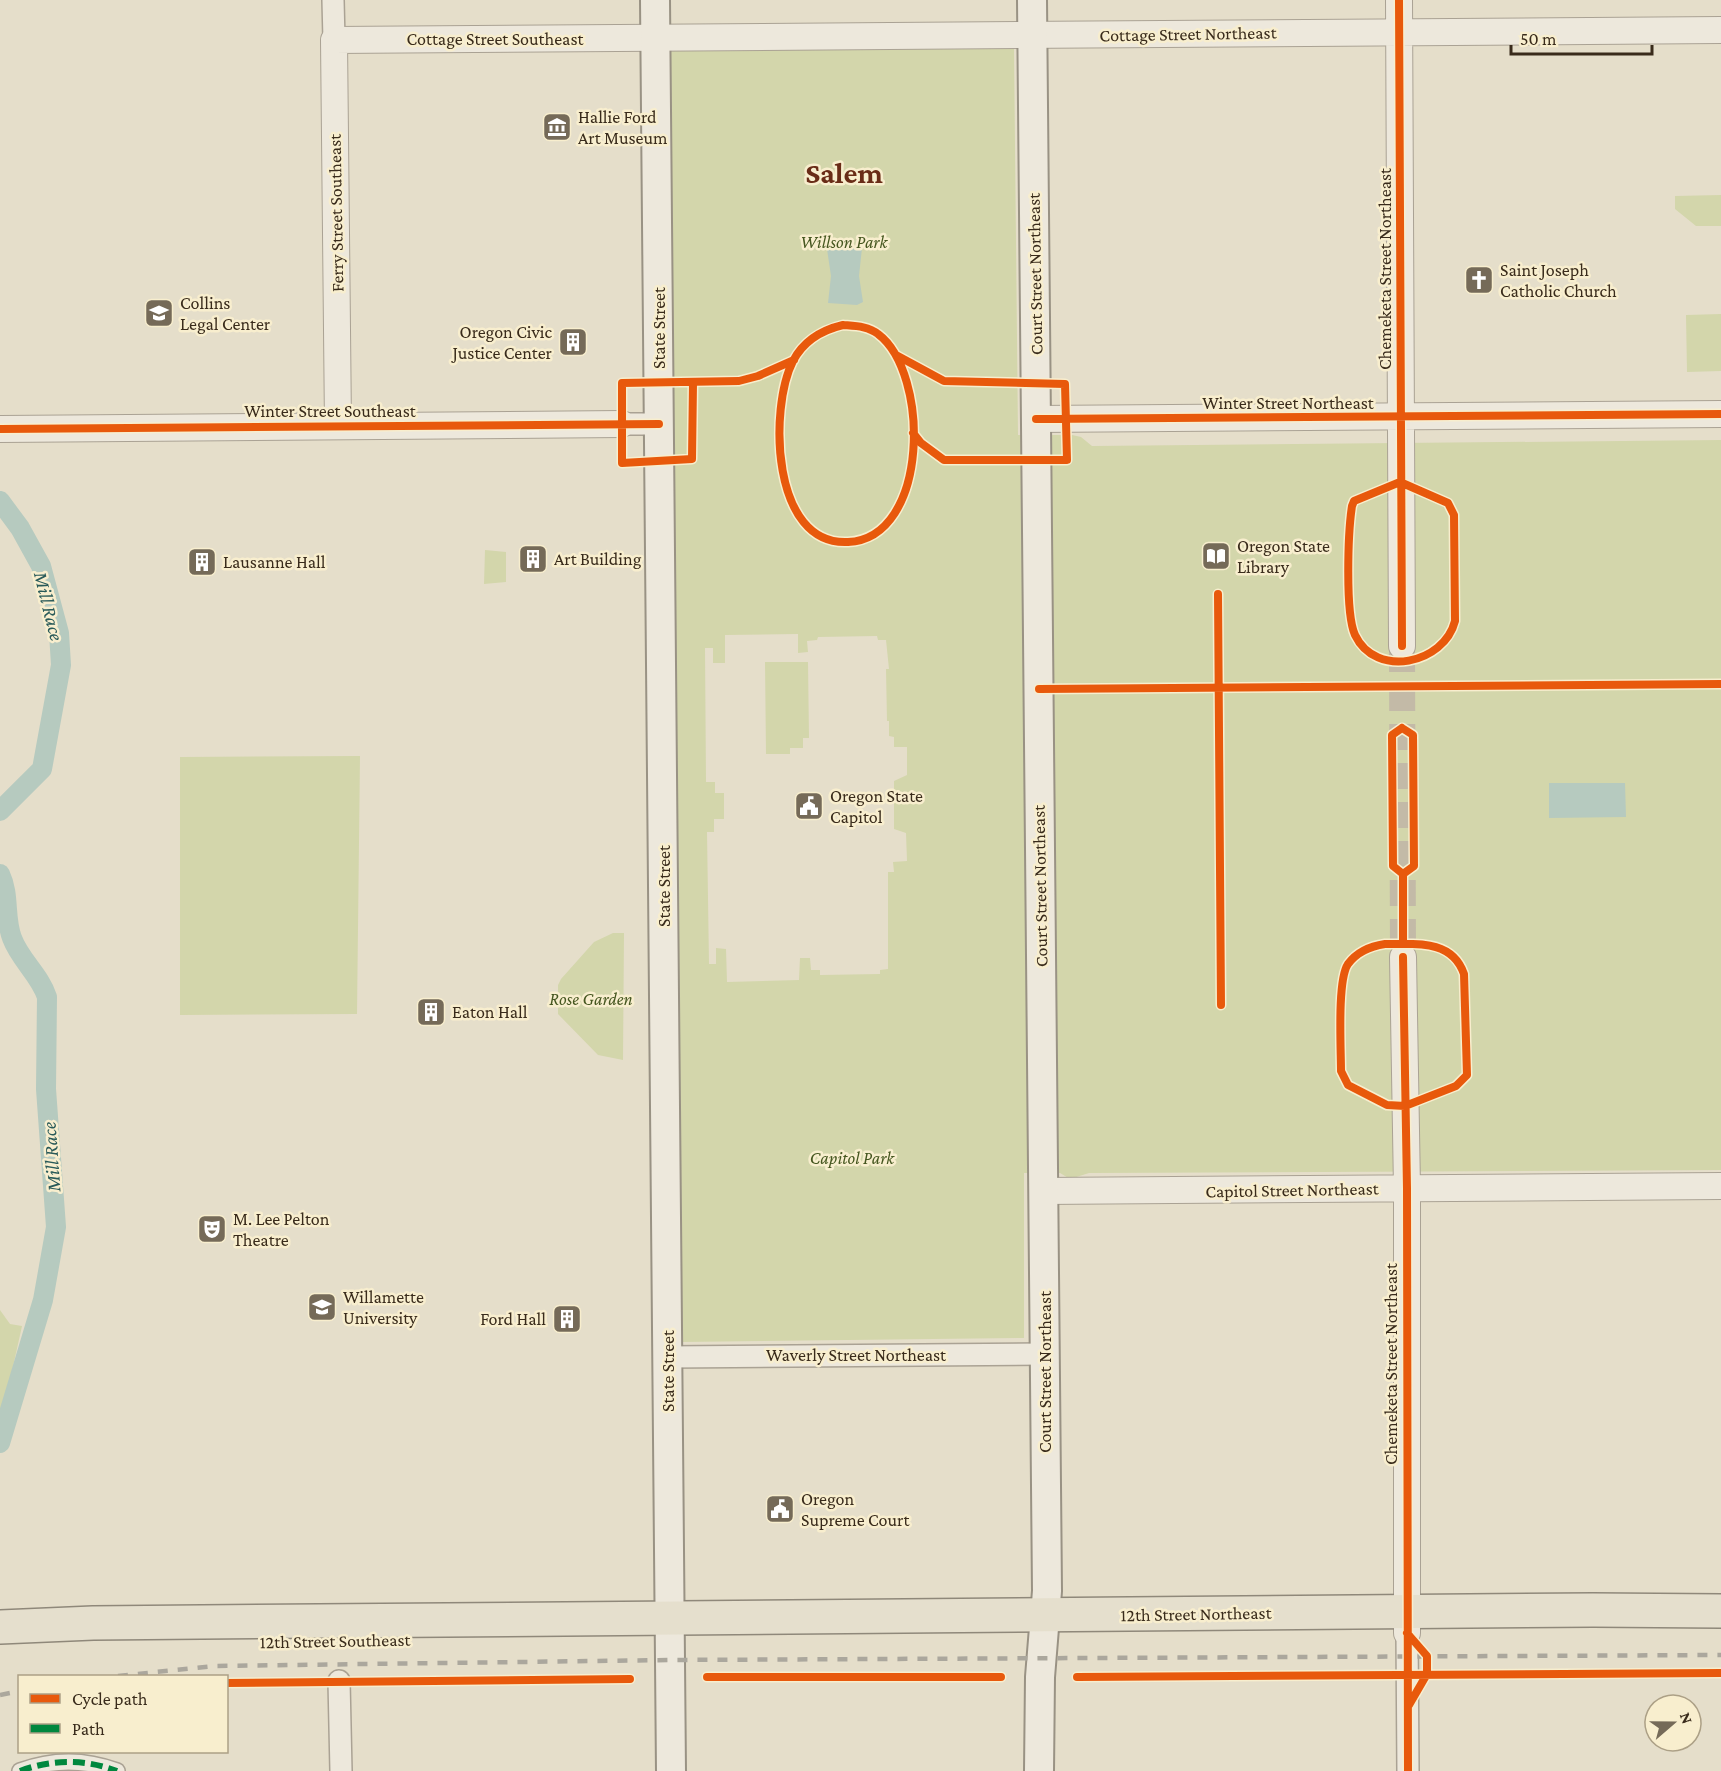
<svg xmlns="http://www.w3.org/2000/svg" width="1721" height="1771" font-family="'Crimson Pro',serif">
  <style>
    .green { fill: #d3d6ab; fill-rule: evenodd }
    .water { fill: #b6cabf }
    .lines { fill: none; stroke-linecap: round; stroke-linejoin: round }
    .canal { stroke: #b6cabf; stroke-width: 20 }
    .tertiary-tunnel { stroke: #c3baa7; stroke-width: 26; stroke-dasharray: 26 13; stroke-linecap: butt }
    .pedestrian-casing { stroke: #aaa294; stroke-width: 18 }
    .minor-casing { stroke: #aaa294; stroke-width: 24 }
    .tertiary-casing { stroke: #aaa294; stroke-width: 28 }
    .secondary-casing { stroke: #999284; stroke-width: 32 }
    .primary-casing { stroke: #8f887a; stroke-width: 36 }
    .pedestrian { stroke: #ede8dc; stroke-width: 15 }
    .minor { stroke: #ede8dc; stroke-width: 21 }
    .tertiary { stroke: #ede8dc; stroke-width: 26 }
    .secondary { stroke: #ede8dc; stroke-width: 28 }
    .primary { stroke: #e5dfcd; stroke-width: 33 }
    .rail { stroke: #aba79d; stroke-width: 4.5; stroke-dasharray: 10 10; stroke-linecap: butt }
    .quiet { stroke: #00873e; stroke-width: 6; stroke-dasharray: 12 6; stroke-linecap: butt }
    .cycleway-casing { stroke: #f8eece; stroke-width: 11 }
    .cycleway { stroke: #e8590c; stroke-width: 8 }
    .labels { text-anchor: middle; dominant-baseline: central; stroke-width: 5; stroke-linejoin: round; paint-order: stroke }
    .street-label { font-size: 18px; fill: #392b1b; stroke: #f8eece }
    .poi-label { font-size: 18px; fill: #392b1b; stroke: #f8eece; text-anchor: start }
    .park-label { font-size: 18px; font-style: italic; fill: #465720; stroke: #f8eece }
    .water-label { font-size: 20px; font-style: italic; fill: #295a59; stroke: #f8eece }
    .town-label { font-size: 30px; font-weight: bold; fill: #692c17; stroke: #f8eece }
  </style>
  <rect width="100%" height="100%" fill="#e5deca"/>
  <path class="green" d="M670,49h344l4,386h54l9,2 11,9 629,-6v730l-632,3 -19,6 -10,-6h-36v165l-344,4zM798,634v19l10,-1 -1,-11 10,-1 1,-3 59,-1 1,4h8l3,29h-3l1,52h2v15l5,1v10h13v28l-13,6v48l12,4 1,28 -14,1 1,10h-6v97l-8,1v4l-60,1v-5h-9l-1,-12h-10l-1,22 -72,2 -1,-33 -10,-1v16h-7l-2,-132h7v-13h10v-26h-9v-11h-9l-1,-134h8v15h12v-28z
    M1721,195v31h-25l-21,-17v-13z
    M1721,314v57l-34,1 -1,-57z
    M485,550l21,2v30l-22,2z
    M765,662h43l1,76h-6v10h-13v6h-24z
    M360,756l-3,258 -177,1v-258z
    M613,933h11l-1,127 -25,-5 -40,-41v-29l3,-6 33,-37z
    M0,1310l10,14 12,2 -22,99z"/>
  <path class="water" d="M832,246l30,2 -3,28 4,26 -6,3 -29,-2 3,-27 -4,-27z
    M1549,783h76l1,34 -77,1z"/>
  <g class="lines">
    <path class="canal" d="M0,501l20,27 21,38 18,67 2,32 -19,104 -42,42
      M0,874c10,21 4,43 12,64 8,22 28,37 35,59l-1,92 10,138 -13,73 -43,143"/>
    <path class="tertiary-tunnel" d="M1402,646l1,311"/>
    <g class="pedestrian-casing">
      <path id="pedestrian" d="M20,1771c32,-12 65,-12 97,0"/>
    </g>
    <g class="minor-casing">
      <path id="minor" d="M333,0l1,40
        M622,424h37
        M668,1357l377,-3
        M1407,1633l1,138
        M339,1681l2,90"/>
    </g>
    <g class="tertiary-casing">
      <path id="tertiary" d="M1399,0l3,646
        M1036,419l685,-5
        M338,426l-4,-386 1387,-10
        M0,429l622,-5
        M1403,957l4,231v445
        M1043,1191l678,-5"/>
    </g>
    <g class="secondary-casing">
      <path id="secondary" d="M655,0l16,1771
        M1032,0l15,1591 -7,86 -1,94"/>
    </g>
    <g class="primary-casing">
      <path id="primary" d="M0,1627l93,-4 1500,-13 128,1"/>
    </g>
    <use href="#pedestrian" class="pedestrian"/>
    <use href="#minor" class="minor"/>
    <use href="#tertiary" class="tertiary"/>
    <use href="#secondary" class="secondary"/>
    <use href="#primary" class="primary"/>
    <path class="rail" d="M118,1676l96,-10 457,-6 1050,-5
      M0,1695l20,-4"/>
    <path class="quiet" d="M20,1771c32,-12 65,-12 97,0"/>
    <g class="cycleway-casing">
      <path id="cycleway" d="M1399,0l3,646
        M843,325c12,1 25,1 35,9 52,39 52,204 -30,208 -77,4 -79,-134 -55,-181 11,-21 29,-31 50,-36z
        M896,355l48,26 121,3 2,76h-123l-23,-17 -8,-10
        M693,383l-1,76 -70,4v-80l117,-2 19,-5 36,-16
        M1036,419l685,-5
        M0,429l659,-5
        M1400,482l48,21 6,12 1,106c-11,43 -79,58 -100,14 -10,-22 -7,-103 -3,-129l2,-5z
        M1218,594l3,411
        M1039,689l682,-5
        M1402,728l-10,7 1,131 10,8v70
        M1402,728l11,7 1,131 -11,8
        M1385,944c30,0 67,-5 79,30l3,101 -11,11 -51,20 -18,-1 -39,-20 -7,-14c0,-22 -4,-91 7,-107 9,-12 23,-18 37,-20z
        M1403,957l4,231 1,583
        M1407,1633l20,23v18l-18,31
        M707,1677h294
        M1077,1677l644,-4
        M226,1683l404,-4"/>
    </g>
    <use href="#cycleway" class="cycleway"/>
  </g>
  <defs>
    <g id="museum-square" transform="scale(1.5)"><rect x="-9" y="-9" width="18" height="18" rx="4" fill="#756a58" stroke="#f8eece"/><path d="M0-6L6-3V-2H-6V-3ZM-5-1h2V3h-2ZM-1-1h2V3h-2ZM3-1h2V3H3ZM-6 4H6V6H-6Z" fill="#fff"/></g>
    <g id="church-square" transform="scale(1.5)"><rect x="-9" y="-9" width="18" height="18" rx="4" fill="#756a58" stroke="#f8eece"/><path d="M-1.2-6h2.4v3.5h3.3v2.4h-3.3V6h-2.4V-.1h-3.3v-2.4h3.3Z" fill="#fff"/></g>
    <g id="university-square" transform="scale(1.5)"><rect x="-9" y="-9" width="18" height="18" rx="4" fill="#756a58" stroke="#f8eece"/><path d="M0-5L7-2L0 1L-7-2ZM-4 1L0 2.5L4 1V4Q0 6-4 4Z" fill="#fff"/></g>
    <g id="building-square" transform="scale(1.5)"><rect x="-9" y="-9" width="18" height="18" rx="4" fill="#756a58" stroke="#f8eece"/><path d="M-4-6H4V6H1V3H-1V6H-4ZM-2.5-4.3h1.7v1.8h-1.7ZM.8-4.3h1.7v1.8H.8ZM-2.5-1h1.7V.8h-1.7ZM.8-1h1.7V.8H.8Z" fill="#fff"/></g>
    <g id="library-square" transform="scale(1.5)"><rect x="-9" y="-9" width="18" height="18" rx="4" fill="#756a58" stroke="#f8eece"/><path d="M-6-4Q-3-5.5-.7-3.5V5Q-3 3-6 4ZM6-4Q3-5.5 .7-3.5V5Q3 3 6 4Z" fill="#fff"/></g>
    <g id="civic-square" transform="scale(1.5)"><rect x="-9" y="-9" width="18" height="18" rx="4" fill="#756a58" stroke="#f8eece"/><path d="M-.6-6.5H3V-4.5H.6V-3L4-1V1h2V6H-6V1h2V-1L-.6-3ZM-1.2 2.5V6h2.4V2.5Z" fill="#fff"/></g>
    <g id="theatre-square" transform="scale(1.5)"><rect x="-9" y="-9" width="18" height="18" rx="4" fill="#756a58" stroke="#f8eece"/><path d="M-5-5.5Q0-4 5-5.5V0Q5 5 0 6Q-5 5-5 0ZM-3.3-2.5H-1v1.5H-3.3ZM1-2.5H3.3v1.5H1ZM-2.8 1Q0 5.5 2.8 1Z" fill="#fff"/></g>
  </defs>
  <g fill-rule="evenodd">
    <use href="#museum-square" x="557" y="127"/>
    <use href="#church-square" x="1479" y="280"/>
    <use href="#university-square" x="159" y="313"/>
    <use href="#building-square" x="573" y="342"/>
    <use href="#library-square" x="1216" y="556"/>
    <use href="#building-square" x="533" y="559"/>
    <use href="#building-square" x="202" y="562"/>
    <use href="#civic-square" x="809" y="806"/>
    <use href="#building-square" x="431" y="1012"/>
    <use href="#theatre-square" x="212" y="1229"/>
    <use href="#university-square" x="322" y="1307"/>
    <use href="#building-square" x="567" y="1319"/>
    <use href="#civic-square" x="780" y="1509"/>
  </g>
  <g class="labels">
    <g class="street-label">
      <text transform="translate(1188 34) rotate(-1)">Cottage Street Northeast</text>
      <text x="495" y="39">Cottage Street Southeast</text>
      <text transform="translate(336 213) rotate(-91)">Ferry Street Southeast</text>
      <text transform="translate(1385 269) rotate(-90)">Chemeketa Street Northeast</text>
      <text transform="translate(1035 274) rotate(-91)">Court Street Northeast</text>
      <text transform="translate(659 328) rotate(-90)">State Street</text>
      <text x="1288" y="403">Winter Street Northeast</text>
      <text x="330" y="411">Winter Street Southeast</text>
      <text transform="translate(664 886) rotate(-90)">State Street</text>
      <text transform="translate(1040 886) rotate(-91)">Court Street Northeast</text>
      <text transform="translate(1292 1190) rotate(-1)">Capitol Street Northeast</text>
      <text x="856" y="1355">Waverly Street Northeast</text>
      <text transform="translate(1391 1364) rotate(-90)">Chemeketa Street Northeast</text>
      <text transform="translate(668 1371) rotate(-90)">State Street</text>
      <text transform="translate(1045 1372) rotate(-90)">Court Street Northeast</text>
      <text transform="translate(1196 1614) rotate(-1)">12th Street Northeast</text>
      <text transform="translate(335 1641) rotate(-1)">12th Street Southeast</text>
    </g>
    <g class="poi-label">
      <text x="578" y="117">Hallie Ford<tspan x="578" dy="21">Art Museum</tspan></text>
      <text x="1500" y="270">Saint Joseph<tspan x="1500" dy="21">Catholic Church</tspan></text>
      <text x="180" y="303">Collins<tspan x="180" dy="21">Legal Center</tspan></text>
      <text x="552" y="332" text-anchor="end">Oregon Civic<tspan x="552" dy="21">Justice Center</tspan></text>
      <text x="1237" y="546">Oregon State<tspan x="1237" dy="21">Library</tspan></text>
      <text x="554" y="559">Art Building</text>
      <text x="223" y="562">Lausanne Hall</text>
      <text x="830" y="796">Oregon State<tspan x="830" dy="21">Capitol</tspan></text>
      <text x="452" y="1012">Eaton Hall</text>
      <text x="233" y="1219">M. Lee Pelton<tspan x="233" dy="21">Theatre</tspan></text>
      <text x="343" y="1297">Willamette<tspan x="343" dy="21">University</tspan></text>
      <text x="546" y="1319" text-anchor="end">Ford Hall</text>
      <text x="801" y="1499">Oregon<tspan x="801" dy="21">Supreme Court</tspan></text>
    </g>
    <g class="park-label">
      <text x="844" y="242">Willson Park</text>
      <text x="591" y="999">Rose Garden</text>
      <text x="852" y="1158">Capitol Park</text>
    </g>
    <g class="water-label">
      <text transform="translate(49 606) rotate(76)">Mill Race</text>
      <text transform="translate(51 1157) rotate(-94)">Mill Race</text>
    </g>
    <g class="town-label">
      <text x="844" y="172">Salem</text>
    </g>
  </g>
  <rect x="18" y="1675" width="210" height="78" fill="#f8eece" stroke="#aca086" stroke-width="1.5"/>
  <rect x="30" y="1694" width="30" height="9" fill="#e8590c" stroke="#aca086" stroke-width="1.5"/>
  <text x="72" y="1705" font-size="18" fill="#392b1b">Cycle path</text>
  <rect x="30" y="1724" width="30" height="9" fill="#00873e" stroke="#aca086" stroke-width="1.5"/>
  <text x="72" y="1735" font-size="18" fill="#392b1b">Path</text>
  <g transform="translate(1673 1723) rotate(70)"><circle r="28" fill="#f8eece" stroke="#aca086" stroke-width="1.5"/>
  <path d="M0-4.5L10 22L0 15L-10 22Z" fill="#756a58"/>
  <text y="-9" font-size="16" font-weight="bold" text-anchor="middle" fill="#392b1b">N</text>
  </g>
  <path d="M1511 45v9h141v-9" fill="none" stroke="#392b1b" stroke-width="3"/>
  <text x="1520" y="45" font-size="18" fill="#392b1b" stroke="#f8eece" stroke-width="4.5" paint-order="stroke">50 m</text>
</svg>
